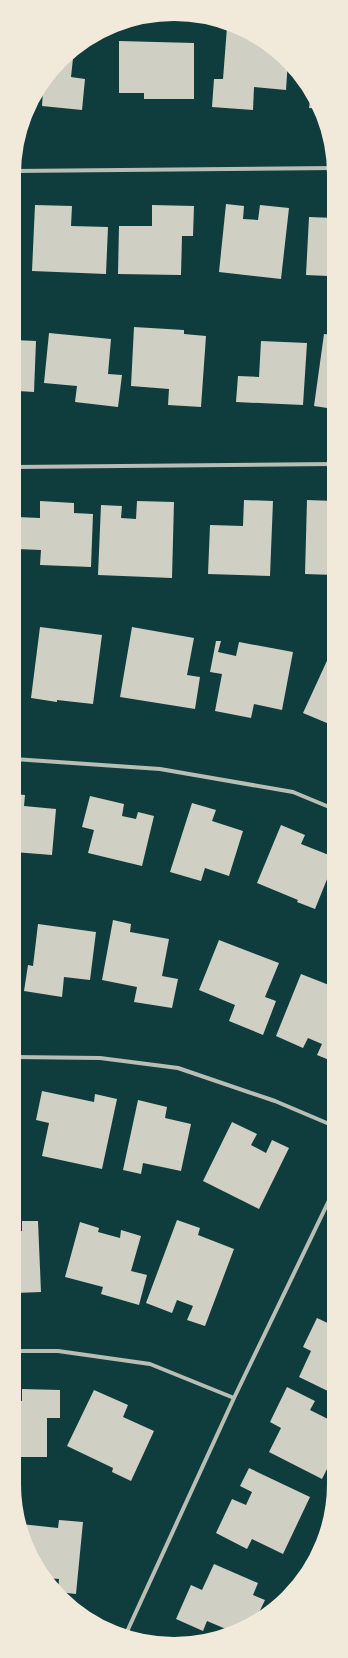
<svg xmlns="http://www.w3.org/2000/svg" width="348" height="1658" font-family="Figtree,sans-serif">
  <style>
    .building { fill: #cfcfc3 }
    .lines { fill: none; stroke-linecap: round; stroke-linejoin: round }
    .minor { stroke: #b8beb3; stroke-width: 4 }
    .rim { fill: none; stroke: #f1e9da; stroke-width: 2 }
  </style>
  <rect width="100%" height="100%" fill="#0f3d3e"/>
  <path class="building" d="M227,27l18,3 43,30 -2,30 -32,-3 -1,23 -41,-3 2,-28h9z
    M119,41l75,2v56h-50v-6h-25z
    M74,49l-3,28 14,2 -3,31 -40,-4 1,-16h-5z
    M311,92l7,11 2,6 -11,-1z
    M226,204l18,2 -1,13 15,1 2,-15 29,3 -8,71 -62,-7z
    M35,205l37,1 -1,20 37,1 -2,47 -74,-3z
    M152,205l42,1 -1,30h-11l-1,39 -63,-1 1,-48h33z
    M309,217l26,1v61h-7v-3l-22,-1z
    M134,327l50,3v4l22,2 -5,71 -33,-2 1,-16 -38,-3z
    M49,333l62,6 -3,35 14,1 -4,32 -43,-5 2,-16 -33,-3z
    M324,334l11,1 -1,74 -20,-3z
    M14,340l22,1 -2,51 -16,-1 -1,12h-3z
    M261,341l46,2 -4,62 -67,-3 2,-26 21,1z
    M244,500l29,1 -3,75 -62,-2 2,-49 33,1z
    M307,500l27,1v74l-29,-1z
    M40,501l34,2v10l19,1 -2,53 -51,-2 1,-15 -24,-1v-32l23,1z
    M137,501l37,1 -2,76 -74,-3 3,-70 21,1 -1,12 15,1z
    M40,627l62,8 -9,69 -36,-4v2l-26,-4z
    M132,627l62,11 -7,37 13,2 -5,32 -75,-12z
    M216,641h5l-3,11 18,4 3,-14 54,10 -11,58 -28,-6 -3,14 -36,-7 7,-37 -12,-2z
    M331,652l3,1v73l-31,-13z
    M14,794l11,1 -1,11 32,3 -4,46 -38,-3z
    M90,796l34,8 -2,12 14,3 2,-7 16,4 -12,50 -54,-13 6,-23 -12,-3z
    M192,803l24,7 -4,11 31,10 -14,45 -24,-8 -4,13 -31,-9z
    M281,825l24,10 -4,9 33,13v5l-19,47 -18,-7 1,-2 -41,-17z
    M113,920l18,4 -1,8 39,7 -7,37 16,3 -6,29 -38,-6 3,-15 -35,-7z
    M38,924l58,8 -6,48 -26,-3 -2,20 -38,-6 4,-26 5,1z
    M219,940l60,23 -14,34 11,4 -13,34 -34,-14 6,-16 -36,-15z
    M301,974l33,13v75l-17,-7 5,-11 -14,-6 -5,10 -27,-12z
    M13,1090h5l2,72h-7z
    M42,1091l52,11 1,-8 22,5 -15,70 -60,-13 7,-33 -13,-3z
    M138,1100l29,7 -2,11 26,6 -10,47 -38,-8 -2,11 -18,-4z
    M232,1122l25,12 -6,11 15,8 6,-13 17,8 -30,61 -56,-28z
    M177,1220l23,8 -2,7 36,14 -29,77 -18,-6 6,-14 -16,-6 -5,13 -26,-10z
    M22,1221h16l3,71 -25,1 -1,-15h-2v-46l9,-1z
    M80,1222l19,6 -1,4 22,6 1,-8 20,6 -10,35 16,4 -8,30 -38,-11 2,-7 -38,-10z
    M334,1285v17l-7,-3z
    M317,1318l17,8v68l-35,-17 12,-26 -8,-4z
    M287,1387l28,14 -5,9 24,12v33l-12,24 -53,-27 12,-24 -11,-6z
    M22,1389l38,1v28h-13v39h-34v-57l9,1z
    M94,1390l34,15 -5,12 31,14 -23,50 -19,-9 1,-4 -46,-22z
    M249,1468l61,29 -27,57 -31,-15 -5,10 -31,-16 16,-34 14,6 6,-13 -12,-6z
    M59,1520l24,2 -7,72 -18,-2 1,-13 -12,-1 -22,-33 -4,-21 37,4z
    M214,1564l44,19 -5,12 12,5 -9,19 -11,7 -7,-3 -5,9 -26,-11 -4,10 -27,-12 15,-34 11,5z"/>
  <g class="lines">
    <path class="minor" d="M14,171l321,-3
      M14,467l320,-3
      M14,759l146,10 133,23 41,17
      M13,1057l87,1 78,10 97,33 59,25
      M13,1351h45l92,13 84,34
      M125,1636l109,-238 100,-208"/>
  </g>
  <path d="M0 0H348V1658H0ZM174 20H174A154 154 0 0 1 328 174V1484A154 154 0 0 1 174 1638H174A154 154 0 0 1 20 1484V174A154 154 0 0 1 174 20Z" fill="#f1e9da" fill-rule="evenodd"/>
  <path class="rim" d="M174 20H174A154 154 0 0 1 328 174V1484A154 154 0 0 1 174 1638H174A154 154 0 0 1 20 1484V174A154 154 0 0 1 174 20Z"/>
</svg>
